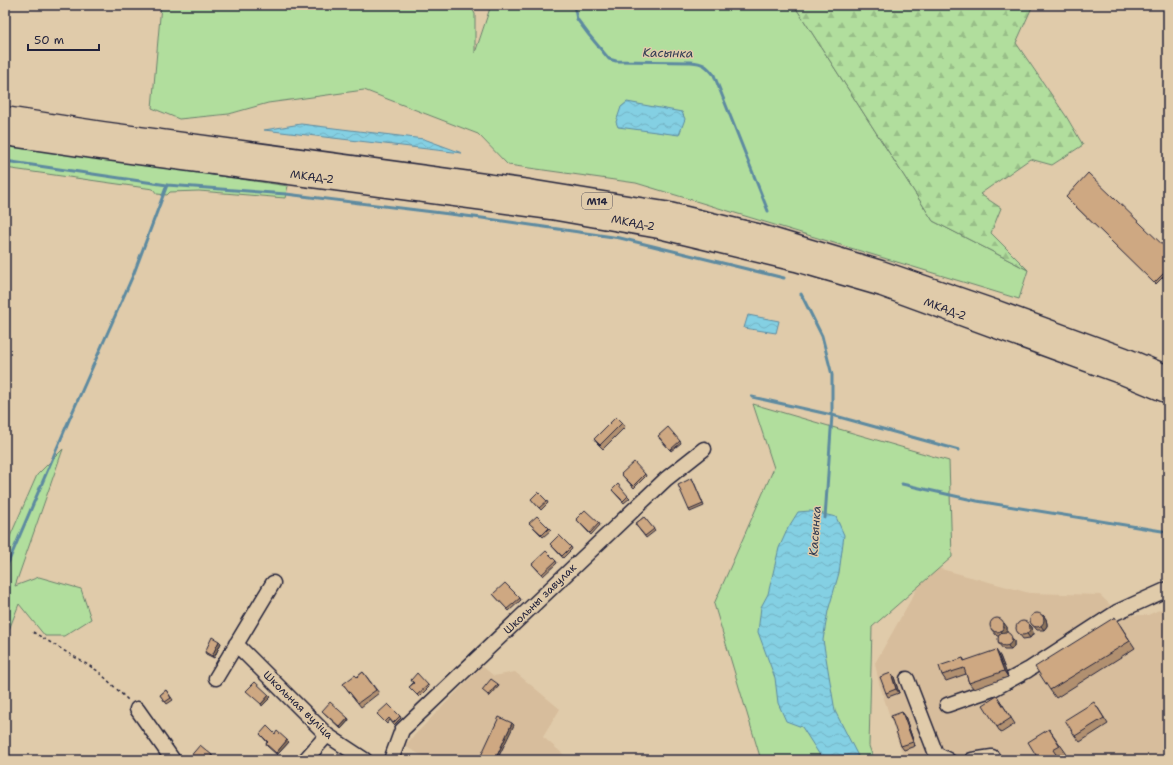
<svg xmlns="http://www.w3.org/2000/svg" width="1173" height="765" font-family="'Shantell Sans',sans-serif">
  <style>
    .built { fill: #d7bd9c }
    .green { fill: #b1de9d; stroke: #6a806c }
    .forest { fill: url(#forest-firs); stroke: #6a806c }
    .water { fill: url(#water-waves); stroke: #5d8aa0 }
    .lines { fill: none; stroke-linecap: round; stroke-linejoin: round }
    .stream { stroke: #5d8aa0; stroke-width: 3 }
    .minor-casing { stroke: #22223b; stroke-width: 17 }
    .highway-casing { stroke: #22223b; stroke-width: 23 }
    .path { stroke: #22223b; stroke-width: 1.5; stroke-dasharray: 3 3; stroke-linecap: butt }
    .minor { stroke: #e0cbaa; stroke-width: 14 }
    .highway { stroke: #e0cbaa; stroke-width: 20 }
    .wall { fill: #b19070; stroke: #22223b }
    .shaded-wall { fill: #90765b; stroke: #22223b }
    .building { fill: #cea882; stroke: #22223b }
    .labels { text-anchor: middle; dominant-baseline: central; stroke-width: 3; stroke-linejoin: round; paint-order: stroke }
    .shield { fill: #e0cbaa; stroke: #5b555c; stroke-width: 1 }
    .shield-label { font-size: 10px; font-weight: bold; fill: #22223b }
    .street-label { font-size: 11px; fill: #22223b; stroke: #e0cbaa }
    .water-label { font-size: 12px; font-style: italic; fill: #313c54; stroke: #e0cbaa }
  </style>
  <defs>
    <pattern id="forest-firs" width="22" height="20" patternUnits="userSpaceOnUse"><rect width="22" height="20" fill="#b1de9d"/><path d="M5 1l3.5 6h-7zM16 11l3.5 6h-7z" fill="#98be88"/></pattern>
    <pattern id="water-waves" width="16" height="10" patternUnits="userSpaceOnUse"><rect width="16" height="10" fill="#84d0e3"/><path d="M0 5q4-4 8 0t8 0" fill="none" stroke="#72b2c4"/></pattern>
  </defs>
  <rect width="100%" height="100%" fill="#e0cbaa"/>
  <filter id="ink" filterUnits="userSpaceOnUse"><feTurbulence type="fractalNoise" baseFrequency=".025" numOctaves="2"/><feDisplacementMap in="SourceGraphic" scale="8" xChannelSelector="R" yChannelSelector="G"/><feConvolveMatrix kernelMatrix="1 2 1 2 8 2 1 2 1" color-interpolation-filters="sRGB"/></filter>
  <g filter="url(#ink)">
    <path class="built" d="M930,566l99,27 71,2 21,20h27l20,-9v154h-264l-25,-77 -4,-20z
      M482,666l12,10 21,-4 45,37 -17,28 27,23h-139l-27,-14z"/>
    <path class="green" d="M161,5h309l5,9v39l16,-48h303l139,216 95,49 -9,29 -383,-116 -128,-18 -30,-31 -114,-44 -96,13 -39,11 -50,5 -27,-11z
      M5,143l64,11 219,32 -3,12 -86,-7 -29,1 -3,3 -10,-1 -4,-5 -148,-21z
      M753,404l196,57 3,96 -80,70 -3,119 5,14h-113l-47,-156 60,-136z
      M63,449l-48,137 24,-9 42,12 10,30 -27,17h-19l-26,-32 -14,36v-92l32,-73z"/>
    <path class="forest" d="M794,5h239l-17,38 50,73 17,29 -31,20 -22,-6 -50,35 21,14 -10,25 37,37 -95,-49z"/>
    <path class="water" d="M627,102l55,10 3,7 -6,16 -61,-8 -2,-5 5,-15z
      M301,124l123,15 38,14 -198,-23z
      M748,315l31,6 -3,12 -32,-5z
      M810,511l26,6 8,18 -5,38 -11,38 -5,29 12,71 25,49h-37l-21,-33 -16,-6 -8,-18 -3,-25 -17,-46 3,-25 7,-13 11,-46 9,-20 10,-16z"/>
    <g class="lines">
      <path class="stream" d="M574,5l3,14 12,16 20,24 7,2 75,1c12,1 15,3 23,13l54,136
        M5,161l162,24 119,9 196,24 138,20 164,40
        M801,294l21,42 10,39v40l-7,103
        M752,397l80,18 127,35
        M902,484l75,17 191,31
        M5,570l64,-150 65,-147 33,-88"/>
      <g class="minor-casing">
        <path id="minor" d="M236,644l91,91 38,25
          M216,678l57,-95
          M907,679l29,75 12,6
          M947,705l46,-16 35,-19 89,-58 51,-23
          M137,709l36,51
          M305,760l22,-25
          M391,760l11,-30 264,-251 38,-30
          M972,760l20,-3 2,3"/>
      </g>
      <g class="highway-casing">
        <path id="highway" d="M5,117l97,15 427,58 136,22 96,23 120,36 116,40 128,47 43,18
          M5,135l96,14 450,60 108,19 137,33 86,25 238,87 48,20"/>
      </g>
      <path class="path" d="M33,632l65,39 30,29"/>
      <use href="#minor" class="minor"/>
      <use href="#highway" class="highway"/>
    </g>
    <path class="wall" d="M1066,197l102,53v22l-12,12z
      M622,423l3,4 -22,22 -6,-6 -3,-4z
      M659,438l21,3 1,2 -10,8z
      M621,474h24l1,2 -12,12z
      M693,480l11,26 -14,6 -1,-2z
      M612,490l16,6 2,2 -6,5z
      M531,499l16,2 1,2 -7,7z
      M644,517l11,14 -9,7 -11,-14z
      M576,519l23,4 1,2 -9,10z
      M529,523l20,5 2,2 -8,7z
      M550,544l21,3 1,2 -9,9z
      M556,561l1,2 -14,13 -11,-12z
      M493,594l27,4 1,2 -12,11z
      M1043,615l3,4 1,5v2l-3,4h-7l-6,-7z
      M1029,624l3,3 1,7 -3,4 -7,1 -6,-8z
      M1120,625l15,23 -79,50 -6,-8z
      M1007,627v5l-1,1 8,8v5l-3,4h-7l-6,-7 1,-7h-2l-6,-7z
      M219,641l2,2 -7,15 -8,-4 -1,-2z
      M1000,656l8,21 -34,12 -5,-6 -3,-9 -20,7 -4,-6 21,-17 2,3z
      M363,672l16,21 -18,14 -18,-23 14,-7z
      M891,673l3,4 5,16 -11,4 -2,-4z
      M411,680l17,5 1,2 -10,10 -10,-10 4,-4z
      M166,690l7,10 -6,4 -7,-9z
      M997,696l18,28 -14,9 -4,-6z
      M1098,708l10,16 -28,18 -5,-6z
      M322,711l26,7 1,2 -8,9z
      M902,712l3,4 10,30 -11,4 -3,-4z
      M377,714l23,2 1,2 -7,7 -4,-5 -3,4z
      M1049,729l17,24 -7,5 1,2h-21z
      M260,734h15l14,8 -12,13 -10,-9 -1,-2 1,-2z"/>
    <path class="shaded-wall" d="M1043,615l3,4 1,5v2l-3,4 -3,-4z
      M1004,623l3,4v5l-3,3 -3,-3z
      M1029,624l3,3 1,7 -3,4 -3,-4z
      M1011,637l3,4v5l-3,4 -3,-4z
      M219,641l2,2 -7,15 -2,-2z
      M996,650l4,6 8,21 -4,-6z
      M891,673l3,4 5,16 -3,-4z
      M498,684l1,2 -10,11 -1,-2z
      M269,695l2,2 -9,9 -1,-2z
      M902,712l3,4 10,30 -2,-4z
      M348,718l1,2 -8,9 -1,-2z
      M512,723l2,2 -17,35h-2z
      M287,740l2,2 -12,13 -1,-2z
      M212,755l1,2 -2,3h-3z"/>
    <path class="building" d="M1088,173l80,77v19l-14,14 -88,-86z
      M616,417l6,6 -22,22 -6,-6z
      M668,427l12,14 -10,9 -12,-14z
      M634,462l11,12 -12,12 -12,-12z
      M692,478l11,26 -14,6 -11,-25z
      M618,484l10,12 -5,5 -11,-11z
      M538,492l9,9 -8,7 -8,-9z
      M585,510l14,13 -9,10 -14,-14z
      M537,516l12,12 -7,7 -13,-12z
      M644,517l10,12 -9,7 -10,-12z
      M559,535l12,12 -9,9 -12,-12z
      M546,551l10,10 -14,13 -10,-10z
      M505,583l15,15 -13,11 -14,-15z
      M1168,598v9l-3,-7z
      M1030 620a7 7 0 1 1 14 0a7 7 0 1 1-14 0Z
      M1115,617l15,24 -80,49 -15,-23z
      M990 625a7 7 0 1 1 14 0a7 7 0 1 1-14 0Z
      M1016 628a7 7 0 1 1 14 0a7 7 0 1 1-14 0Z
      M998 639a7 7 0 1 1 14 0a7 7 0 1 1-14 0Z
      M212,637l7,4 -7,15 -7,-4z
      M996,650l8,21 -35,12 -5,-15 -22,7 -3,-9 24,-8 1,3z
      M363,672l13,18 -18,13 -15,-19 12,-9 2,2z
      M417,673l11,12 -11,10 -8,-8 5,-4 -3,-3z
      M891,673l5,16 -10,4 -6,-16z
      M491,679l7,5 -10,11 -6,-5z
      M255,682l14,13 -8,9 -15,-13z
      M166,690l5,8 -6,4 -5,-7z
      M997,696l14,22 -14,9 -14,-22z
      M330,702l18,16 -8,9 -18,-16z
      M1094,702l10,16 -29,18 -10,-16z
      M388,704l12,12 -7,7 -4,-5 -4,4 -8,-8z
      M902,712l11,30 -12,4 -10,-30z
      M499,717l13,6 -17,37h-16z
      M267,726l8,8 2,-3 10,9 -11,13 -10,-9 2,-2 -8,-8z
      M1049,729l11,17 -7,4 7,10h-21l-11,-18z
      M200,745l12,10 -4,5h-19l-1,-1z
      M264,757l3,3h-6z"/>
  </g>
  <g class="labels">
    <rect class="shield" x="582" y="193" width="30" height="16" rx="3"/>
    <g class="shield-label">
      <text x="597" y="201">М14</text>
    </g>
    <g class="street-label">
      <text transform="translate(312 177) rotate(7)">МКАД-2</text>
      <text transform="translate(633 223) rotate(10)">МКАД-2</text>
      <text transform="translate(945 309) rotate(20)">МКАД-2</text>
      <text transform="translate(540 599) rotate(-44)">Школьны завулак</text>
      <text transform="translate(298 705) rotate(44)">Школьная вуліца</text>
    </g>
    <g class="water-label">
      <text transform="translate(668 53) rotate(1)">Касынка</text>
      <text transform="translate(815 531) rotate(-86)">Касынка</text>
    </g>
  </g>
  <rect width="1173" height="765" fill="none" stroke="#e0cbaa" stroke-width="20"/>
  <rect x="10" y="10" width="1153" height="745" fill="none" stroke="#22223b" stroke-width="1.5" filter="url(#ink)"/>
  <path d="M28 44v6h71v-6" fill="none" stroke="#22223b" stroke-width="2"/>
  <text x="34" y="44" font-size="12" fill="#22223b" stroke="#e0cbaa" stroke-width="3" paint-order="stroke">50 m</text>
</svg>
